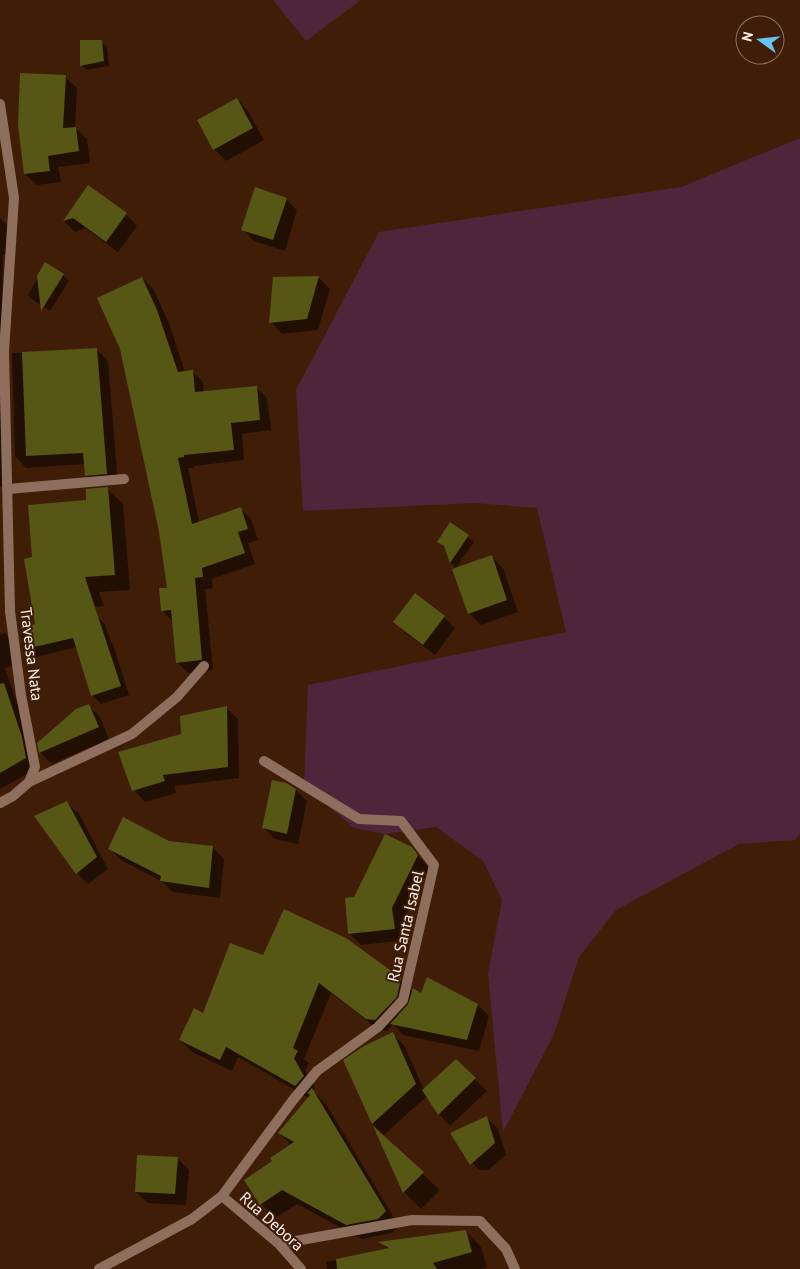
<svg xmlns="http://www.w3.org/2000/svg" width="800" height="1269" font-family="'PT Sans',sans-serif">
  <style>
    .green { fill: #4f253b }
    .shadow { fill: #0007 }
    .building { fill: #565615 }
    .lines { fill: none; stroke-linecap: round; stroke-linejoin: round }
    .minor { stroke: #8e6f5e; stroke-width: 10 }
    .labels { text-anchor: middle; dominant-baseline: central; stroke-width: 4; stroke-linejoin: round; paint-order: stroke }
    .street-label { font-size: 16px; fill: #faf1ed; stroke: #401d07 }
  </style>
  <rect width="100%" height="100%" fill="#401d07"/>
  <path class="green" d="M273,0h88l-55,41z
    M800,138v696l-5,6 -56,4 -123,66 -37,47 -25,77 -51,98 -15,-158 14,-74 -19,-39 -47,-34 -51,7 -31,-6 -50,-43 4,-100 258,-53 -29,-124 -62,-5 -172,8 -7,-121 83,-158 302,-45z"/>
  <path class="shadow" d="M101,42l6,5 2,19 -22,4 -6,-5z
    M65,77l12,11 -2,40 12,11 3,24 -32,4 3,15 -24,3 -12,-11z
    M237,99l11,12 16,29 -38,21 -12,-12z
    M89,187l37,27 11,12 -19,26 -33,-24 -10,4 -11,-11z
    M286,199l11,11 -12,41 -31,-10 -11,-12z
    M0,218l7,7 8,26 -12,4 -2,104 3,128h-4z
    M46,264l17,11 6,6 -19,30 -17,-11 -5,-5z
    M142,278l11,11 16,34 16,49 7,-1 11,11 1,11 52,-6 11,11 4,32 -29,4 2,26 -50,6v2h-6l11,54 41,-14 11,11 7,21 -10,3 7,21 -43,15 1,9 -8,1 8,81 -25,3 -11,-11 -4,-40 -11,-12 7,-21z
    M274,278h45l11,11 -12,41 -36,4 -11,-12z
    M97,350l11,11 10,124 -21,1 -11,-11 -1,-11 -59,4 -11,-12 -3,-103z
    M108,489l15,15 7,86 -31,2 5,14 -57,4 -13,-52 54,-57z
    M451,524l23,18 -18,26 -5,-5 -5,-15 -7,-7z
    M491,556l12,12 15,44 -37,13 -12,-12 -15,-43z
    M96,615l9,9 6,18 2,2 16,51 -28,9 -9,-9 -15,-48 -45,11 -9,-8 -2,-20z
    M444,617l11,11 -20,27 -29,-22 -11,-12z
    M5,633l11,11 3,20 -14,4 28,81 3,20 -36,20v-154z
    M88,706l12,11 9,22 -57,25 -12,-12 -1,-8z
    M226,708l12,11 1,59 -65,8 2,7 -31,9 -11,-12 49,-55z
    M296,790l11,11 -9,43 -23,-5 -11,-11z
    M67,803l12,11 29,55 -20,15 -11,-11z
    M169,842l44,6 11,11 -4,39 -47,-6 -12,-11 -40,-21 -12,-12z
    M411,848l18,20 -26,52 3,20 -45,5 -12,-12z
    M264,957l136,22 13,13 8,3 57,10 11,11 -10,35 -76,-16 -10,-11 -6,7 -8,-1 -48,-37 -27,66 5,4 -4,7 10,18 -2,3 13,13 73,122 -7,7 -30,6 -65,-35 -22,14 -14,-14 -16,-24 29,-19 17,-16 -12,-12 30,-35 -71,-41 -6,14 -40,-19 -12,-12 24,-26z
    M392,1034l12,11 20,45 32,-29 31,30 -37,35 -11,-12 -12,-18 -43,39 -11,-11 -28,-63z
    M487,1118l11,11 8,26 -18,15h-9l-11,-11z
    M376,1131l64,59 -19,19 -17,-17z
    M177,1158l12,12 -3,35 -38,-2 -12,-11z
    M466,1231l15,16 6,20 -7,2h-153l-1,-7 61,-13 -6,-6z"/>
  <path class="building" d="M80,40h22l2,21 -24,5z
    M20,73l46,2 -3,53 13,-1 3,24 -31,5 2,15 -26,3 -6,-49z
    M237,98l16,30 -40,22 -16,-30z
    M88,185l39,28 -21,29 -33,-24 -10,3z
    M255,187l32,11 -14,42 -32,-10z
    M45,262l19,12 -23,37 -4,-35z
    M319,276l-12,43 -38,4 4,-46z
    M142,277l15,33 21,62 15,-2 2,22 62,-6 3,34 -29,3 3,27 -50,5v2l-6,1 14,66 49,-17 7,22 -10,3 7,21 -43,15 1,9 -8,1 7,81 -1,1 -25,3 -5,-53 -10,1 -2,-23h8l-8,-56 -39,-183 -23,-51z
    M97,348l10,126 -22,2 -2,-23 -57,3 -4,-104z
    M108,487l7,88 -30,2 36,109 -30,10 -18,-58 -43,10 -5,-21 10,-3 -11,-65 8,-2 -4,-52 58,-5v-11z
    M450,522l19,13 -19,28 -6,-17 -7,-4z
    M492,555l15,45 -39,14 -16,-45z
    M415,593l30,23 -22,29 -30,-23z
    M4,683l18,54 4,21 -26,15v-89z
    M89,704l10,23 -60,26 -2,-10 39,-34z
    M227,706l1,61 -65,8 2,6 -33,10 -14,-39 63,-18 -1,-18z
    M272,780l14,3 10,6 -9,45 -25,-6z
    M67,801l30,56 -21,17 -42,-58z
    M123,817l46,24 44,5 -4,42 -49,-7 1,-5 -53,-27z
    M385,834l27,13 6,8 -26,53 3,21 -47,5 -3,-36 9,-1z
    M284,909l62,29 55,40 -4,19 -22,23 -9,-1 -47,-36 -26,65 5,3 -4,7 10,18 -9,10 -69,-39 -6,13 -41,-20 15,-32 9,5 27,-70 33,12z
    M427,977l51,27 -11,36 -77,-16 18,-20 5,-16 8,5z
    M393,1032l23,52 -44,40 -29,-64 21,-14z
    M456,1059l20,19 -38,37 -16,-25z
    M312,1088l74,123 -8,8 -32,6 -64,-35 -22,15 -16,-25 28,-19 -2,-3 24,-16 -16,-9 32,-38 -3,-2z
    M487,1116l8,27 -25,22 -20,-32z
    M373,1126l51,46 -21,21z
    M137,1155l41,2 -3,37 -40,-2z
    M466,1230l6,22 -39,11 4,6h-100l-1,-10 53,-11 -11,-6z"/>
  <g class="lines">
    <path class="minor" d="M0,104l14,94 -10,153 6,260 11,84 14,72 -6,15 -16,14 -13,7
      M8,489l116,-10
      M29,782l103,-48 45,-37 27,-31
      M222,1196l57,48 22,25
      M279,1244l133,-24 68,1 26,28 9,20
      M99,1269l93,-50 30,-23 71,-96 24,-29 61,-44 25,-27 31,-135 -33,-44 -42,-2 -95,-58"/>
  </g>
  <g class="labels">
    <g class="street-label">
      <text transform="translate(32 654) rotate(83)">Travessa Nata</text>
      <text transform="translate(405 926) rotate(-77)">Rua Santa Isabel</text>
      <text transform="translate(272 1221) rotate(42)">Rua Debora</text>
    </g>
  </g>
  <g transform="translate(760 40) rotate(285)"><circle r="24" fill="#401d07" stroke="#8a7263"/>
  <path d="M0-4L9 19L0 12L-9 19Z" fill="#66c4ef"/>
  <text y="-8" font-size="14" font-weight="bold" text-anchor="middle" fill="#faf1ed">N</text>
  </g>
</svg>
